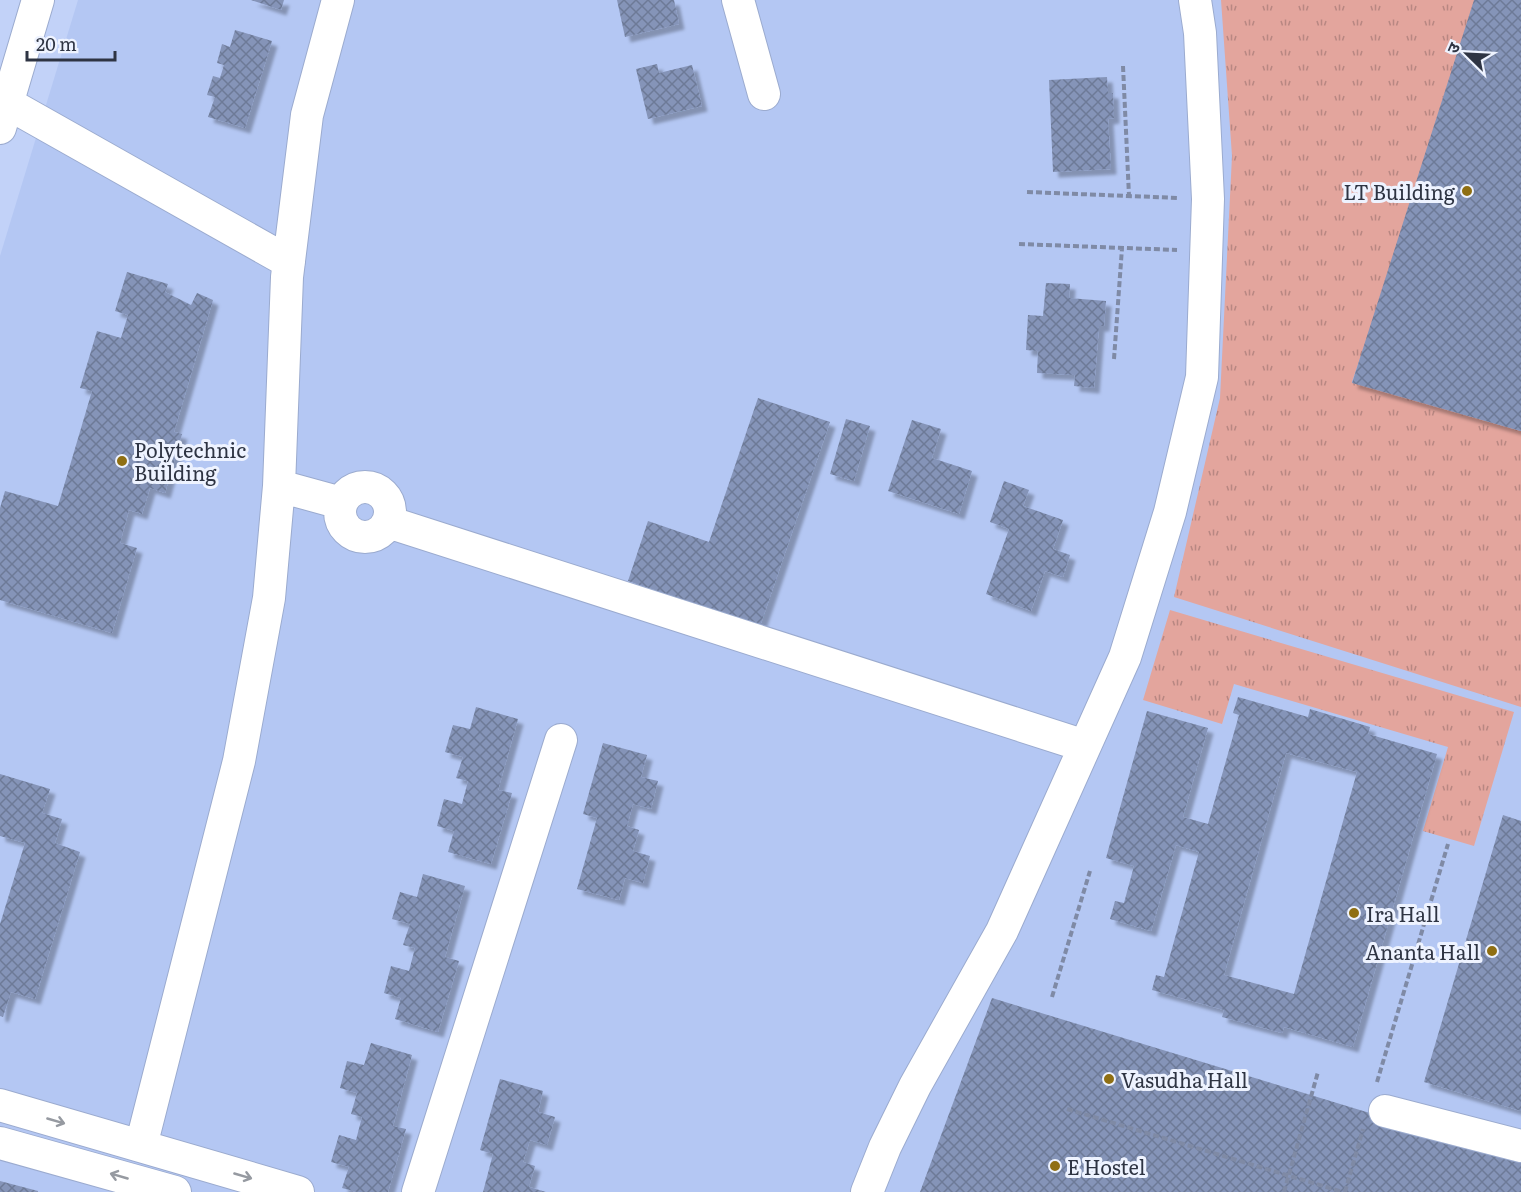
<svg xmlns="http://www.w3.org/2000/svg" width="1521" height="1192" font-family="Literata,'Noto Sans Devanagari',serif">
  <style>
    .built { fill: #b4c7f3 }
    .grass { fill: url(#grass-tufts) }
    .building { fill: url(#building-cross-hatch); fill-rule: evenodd; filter: url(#shadow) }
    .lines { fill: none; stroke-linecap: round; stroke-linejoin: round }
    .minor-casing { stroke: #9babcf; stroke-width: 34 }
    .path { stroke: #7f8aa5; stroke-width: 4; stroke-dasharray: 6 3; stroke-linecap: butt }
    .minor { stroke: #fff; stroke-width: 32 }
    .oneway { stroke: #969aa1 }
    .poi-dot { fill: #8f6f13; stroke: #eef3ff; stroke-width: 2 }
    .labels { text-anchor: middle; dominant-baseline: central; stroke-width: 6; stroke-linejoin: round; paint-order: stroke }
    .poi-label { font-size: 20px; fill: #2e3443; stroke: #eef3ff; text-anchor: start }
  </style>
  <defs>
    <pattern id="grass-tufts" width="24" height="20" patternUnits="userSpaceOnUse" patternTransform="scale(1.5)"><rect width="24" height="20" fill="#e3a59d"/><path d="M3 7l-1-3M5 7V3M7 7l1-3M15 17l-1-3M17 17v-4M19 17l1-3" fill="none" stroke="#b88782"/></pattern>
    <pattern id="building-cross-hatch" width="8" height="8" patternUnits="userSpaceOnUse" patternTransform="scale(1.5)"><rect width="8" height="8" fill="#8594b8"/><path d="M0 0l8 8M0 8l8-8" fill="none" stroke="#6d7a97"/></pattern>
    <filter id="shadow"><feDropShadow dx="5.5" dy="5.5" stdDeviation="1.5" flood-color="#0004"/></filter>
  </defs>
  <rect width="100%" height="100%" fill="#c2d2f8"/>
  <path class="built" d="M78,0h1443v1192h-1521v-936z"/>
  <path class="grass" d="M1221,0h261l-130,382 169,49v276l-347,-110 46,-199 12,-242z
    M1170,610l344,102 -40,134 -51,-15 25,-84 -214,-63 -12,40 -79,-24z"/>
  <path class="building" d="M251,0h33l-3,10z
    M617,0h57l5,24 -54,13z
    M1474,0h47v431l-169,-48z
    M235,30l37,11 -27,87 -37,-11 7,-20 -8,-2 6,-19 7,2 4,-13 -7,-2 5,-19 8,3z
    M657,64l2,9 33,-8 10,41 -54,13 -12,-50z
    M1107,77l1,16h5l1,25 -6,1 3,50 -58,3 -4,-92z
    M127,272l41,12 -3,8 26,13 6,-12 16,7 -39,132 8,2 -17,59 -15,-5 -8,26 -13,-4 -9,33 17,5 -25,85 -112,-33v-92l5,-17 53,15 34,-115 -12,-3 17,-57 24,7 7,-23 -13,-4z
    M1046,283l24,1 -1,14 37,3 -2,25h-5l-5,62 -20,-2 1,-11 -38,-2 1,-22 -12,-1 2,-35 15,1z
    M758,398l72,24 -70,204 -132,-45 20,-60 61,21z
    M846,419l24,7 -16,55 -24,-7z
    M912,420l29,9 -9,29 40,13 -13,43 -71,-23z
    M1004,481l25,9 -6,16 40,14 -10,29 17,6 -7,22 -18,-6 -14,40 -45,-17 23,-65 -19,-7z
    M1238,697l70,20 2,-8 60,18 -2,7 69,20 -84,293 -69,-20 -2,6 -60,-16 2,-7 -72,-20 4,-15 8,2 35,-125 -23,-7 -25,86 -41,-12 5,-18 9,2 10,-37 -28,-8 41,-147 61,17 -25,89 25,7 31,-109 -6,-2zM1286,753l71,19 -63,222 -70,-19z
    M476,707l42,12 -20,71 14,3 -21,71 -43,-12 6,-21 -17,-5 7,-27 18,5 6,-23 -12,-3 7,-21 -18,-5 8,-27 17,4z
    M603,743l44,12 -6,22 17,4 -7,28 -18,-5 -6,22 12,4 -6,21 17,5 -7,27 -18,-5 -6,22 -42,-11 20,-71 -14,-4z
    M0,774l50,15 -8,24 20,6 -7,24 25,9 -45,147 -24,-7 -8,25 -3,-1v-92l25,-81 -25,-7z
    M1503,815l18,6v290l-97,-29z
    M423,874l42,12 -20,71 14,4 -21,71 -43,-13 6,-21 -17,-5 7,-27 18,5 6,-23 -12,-3 7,-21 -18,-5 8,-27 17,5z
    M992,998l529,161v33h-601z
    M371,1043l41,12 -19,71 13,3 -18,63h-31l-15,-4 7,-21 -18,-5 8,-27 17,5 6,-23 -11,-3 6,-21 -17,-5 7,-27 17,4z
    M500,1079l43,12 -5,21 17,5 -8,28 -17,-5 -7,22 12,4 -6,21 17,5h-63l10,-38 -13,-4z
    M0,1181l38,10v1h-38z"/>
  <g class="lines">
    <g class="minor-casing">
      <path id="minor" d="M738,0l26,94
        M7,103l282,159
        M0,128l38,-128
        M279,486l62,17
        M340 512a25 25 0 1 1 50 0a25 25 0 1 1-50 0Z
        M388,522l697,224
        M0,1105l298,87
        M1385,1111l136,35
        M0,1143l175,49
        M141,1146l98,-385 30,-163 10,-112 8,-209 20,-162 31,-115
        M418,1192l143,-452
        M867,1192l18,-45 30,-61 87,-155 123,-274 45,-145 32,-135 6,-178 -8,-166 -5,-33"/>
    </g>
    <path class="path" d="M1123,66l6,130
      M1027,192l152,6
      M1019,244l158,6
      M1114,359l8,-111
      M1052,997l38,-126
      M1377,1082l71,-238
      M1067,1109l276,83
      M1284,1192l34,-120
      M1345,1192l18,-63"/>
    <use href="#minor" class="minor"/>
  </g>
  <defs><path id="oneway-shaft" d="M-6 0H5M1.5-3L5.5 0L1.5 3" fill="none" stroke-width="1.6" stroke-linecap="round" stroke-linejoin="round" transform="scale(1.5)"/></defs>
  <g class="oneway">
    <use href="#oneway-shaft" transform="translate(56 1121) rotate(16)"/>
    <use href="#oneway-shaft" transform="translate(119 1176) rotate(-164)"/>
    <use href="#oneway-shaft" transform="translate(243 1176) rotate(16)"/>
  </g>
  <g class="poi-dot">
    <circle cx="1467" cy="191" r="6"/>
    <circle cx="122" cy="461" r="6"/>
    <circle cx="1354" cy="913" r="6"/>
    <circle cx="1492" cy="951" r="6"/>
    <circle cx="1109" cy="1079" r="6"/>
    <circle cx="1055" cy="1166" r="6"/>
  </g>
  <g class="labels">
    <g class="poi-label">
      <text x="1455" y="191" text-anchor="end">LT Building</text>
      <text x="134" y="449">Polytechnic<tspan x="134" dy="23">Building</tspan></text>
      <text x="1366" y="913">Ira Hall</text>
      <text x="1480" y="951" text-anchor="end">Ananta Hall</text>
      <text x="1121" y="1079">Vasudha Hall</text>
      <text x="1067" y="1166">E Hostel</text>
    </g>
  </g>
  <g transform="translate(1467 54) rotate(294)" stroke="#eef3ff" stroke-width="4.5" paint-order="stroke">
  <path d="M0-4.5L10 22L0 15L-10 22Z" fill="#2e3443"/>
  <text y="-9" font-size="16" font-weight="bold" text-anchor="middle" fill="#2e3443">उ</text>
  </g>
  <path d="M27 51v9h88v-9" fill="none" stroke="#2e3443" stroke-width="3"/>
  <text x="36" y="51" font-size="18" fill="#2e3443" stroke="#eef3ff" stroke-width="4.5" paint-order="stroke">20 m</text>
</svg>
